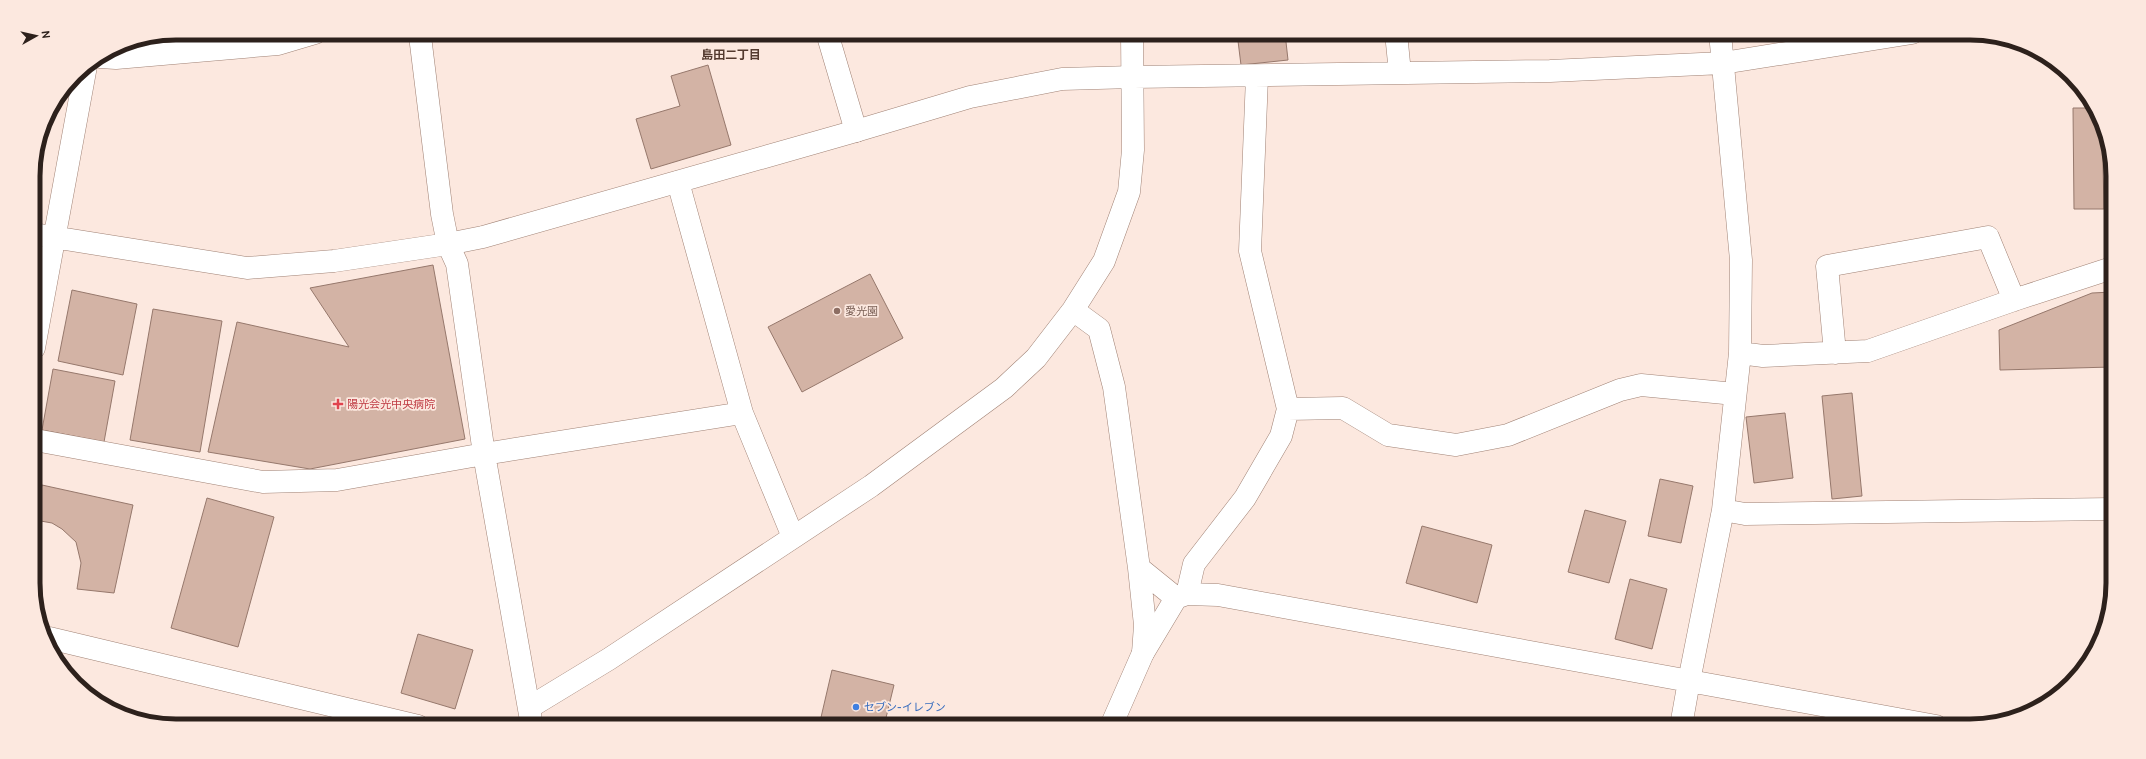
<svg xmlns="http://www.w3.org/2000/svg" width="2146" height="759" font-family="Cabin,'Noto Sans JP',sans-serif">
  <style>
    .building { fill: #d3b3a5; stroke: #96786c }
    .lines { fill: none; stroke-linecap: round; stroke-linejoin: round }
    .minor-casing { stroke: #a08275; stroke-width: 23 }
    .tertiary-casing { stroke: #a08275; stroke-width: 23 }
    .minor { stroke: #fff; stroke-width: 22 }
    .tertiary { stroke: #fff; stroke-width: 22 }
    .education-dot { fill: #8d6e63; stroke: #fce8df; stroke-width: 1.5 }
    .health-dot { fill: #e0444e; stroke: #fce8df; stroke-width: 1.5 }
    .shop-dot { fill: #3f7fe0; stroke: #fce8df; stroke-width: 1.5 }
    .labels { text-anchor: middle; dominant-baseline: central; stroke-width: 3.5; stroke-linejoin: round; paint-order: stroke }
    .education-label { font-size: 11px; fill: #785e54; stroke: #fce8df; text-anchor: start }
    .health-label { font-size: 11px; fill: #be3a42; stroke: #fce8df; text-anchor: start }
    .shop-label { font-size: 11px; fill: #366cbe; stroke: #fce8df; text-anchor: start }
    .neighbourhood-label { font-size: 12px; font-weight: bold; fill: #543a2f; stroke: #fce8df }
    .rim { fill: none; stroke: #2d211c; stroke-width: 5 }
  </style>
  <rect width="100%" height="100%" fill="#fce8df"/>
  <path class="building" d="M1237,33h48l3,27 -47,5z
    M708,65l23,80 -80,24 -15,-50 44,-13 -9,-30z
    M2073,108h21l8,13 2,88h-30z
    M433,265l32,174 -155,30 -102,-17 29,-130 112,25 -39,-59z
    M870,274l33,64 -101,54 -34,-65z
    M72,290l65,14 -14,71 -65,-14z
    M2112,292v75l-112,3 -1,-40 93,-37z
    M153,309l69,12 -22,131 -70,-12z
    M53,369l62,12 -11,61 -62,-12z
    M1852,393l10,103 -30,3 -10,-103z
    M1785,413l8,65 -39,5 -8,-66z
    M1660,479l33,7 -12,57 -33,-7z
    M42,485l91,20 -19,88 -37,-4 4,-26 -5,-21 -14,-13 -10,-6 -17,-3z
    M207,498l67,19 -36,130 -67,-19z
    M1585,510l41,11 -17,62 -41,-11z
    M1422,526l70,19 -15,58 -71,-20z
    M1630,579l37,10 -15,60 -37,-10z
    M418,634l55,16 -18,59 -54,-16z
    M832,670l62,15 -10,41h-65z"/>
  <g class="lines">
    <g class="minor-casing">
      <path id="minor" d="M421,33l-1,3 22,178 6,30 9,20 27,190 48,272
        M827,33l29,98
        M1396,33l4,40
        M100,57l16,1 162,-14 37,-11
        M1133,77l417,-6 173,-8 189,-30
        M678,182l64,231 51,124
        M1073,310l26,19 15,58 25,181
        M1740,353l23,3 105,-5 146,-51 98,-32
        M1835,353l-8,-87 161,-29 26,63
        M1288,409l55,-1 45,27 68,10 52,-10 112,-45 21,-5 94,9
        M35,440l228,42 74,-2 147,-26 258,-41
        M1723,510l22,4 368,-5
        M1187,594l7,-30 51,-66 36,-62 7,-27 -38,-158 7,-174
        M1143,653l2,-28 -6,-57 37,30
        M1689,681l34,-171 17,-157 1,-93 -21,-227
        M530,707l79,-48 262,-173 133,-98 32,-30 37,-48 31,-49 25,-69 4,-42 -1,-117"/>
    </g>
    <g class="tertiary-casing">
      <path id="tertiary" d="M34,234l213,34 87,-7 114,-17 35,-7 373,-106 114,-34 92,-18 71,-2
        M34,348l52,-282
        M49,638l369,88
        M1111,726l32,-73 33,-55 11,-4 31,1 718,131
        M1681,726l8,-45"/>
    </g>
    <use href="#minor" class="minor"/>
    <use href="#tertiary" class="tertiary"/>
  </g>
  <circle class="education-dot" cx="837" cy="311" r="4"/>
  <path class="health-dot" d="M336 398h4v4h4v4h-4v4h-4v-4h-4v-4h4z"/>
  <circle class="shop-dot" cx="856" cy="707" r="4"/>
  <g class="labels">
    <g class="education-label">
      <text x="845" y="311">愛光園</text>
    </g>
    <g class="health-label">
      <text x="347" y="404">陽光会光中央病院</text>
    </g>
    <g class="shop-label">
      <text x="864" y="707">セブン-イレブン</text>
    </g>
    <g class="neighbourhood-label">
      <text x="731" y="54">島田二丁目</text>
    </g>
  </g>
  <path d="M0 0H2146V759H0ZM176 40H1970A136 136 0 0 1 2106 176V583A136 136 0 0 1 1970 719H176A136 136 0 0 1 40 583V176A136 136 0 0 1 176 40Z" fill="#fce8df" fill-rule="evenodd"/>
  <path class="rim" d="M176 40H1970A136 136 0 0 1 2106 176V583A136 136 0 0 1 1970 719H176A136 136 0 0 1 40 583V176A136 136 0 0 1 176 40Z"/>
  <g transform="translate(36 36) rotate(82)" stroke="#fce8df" stroke-width="3" paint-order="stroke">
  <path d="M0-3L7 15L0 10L-7 15Z" fill="#2d211c"/>
  <text y="-6" font-size="11" font-weight="bold" text-anchor="middle" fill="#2d211c">N</text>
  </g>
</svg>
